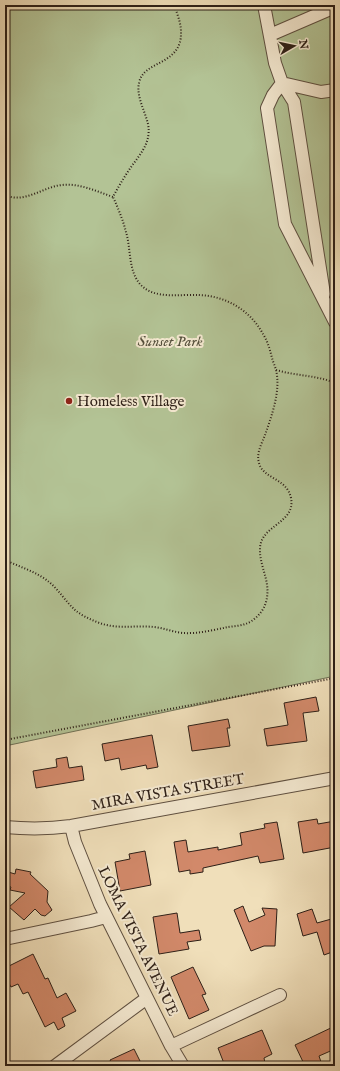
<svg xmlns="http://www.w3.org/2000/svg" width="340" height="1071" font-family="'IM FELL English',serif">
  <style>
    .green { fill: #b3c395; stroke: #707156 }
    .building { fill: #d2896a; stroke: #2d1f17 }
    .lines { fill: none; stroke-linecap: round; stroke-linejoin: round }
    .minor-casing { stroke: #5e4f40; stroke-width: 14 }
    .path { stroke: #2d1f17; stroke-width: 2; stroke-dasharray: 1 2; stroke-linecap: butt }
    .minor { stroke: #f5ead2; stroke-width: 12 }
    .poi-dot { fill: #8f2418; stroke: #f5ead2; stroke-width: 1.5 }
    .labels { text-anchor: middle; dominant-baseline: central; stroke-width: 4; stroke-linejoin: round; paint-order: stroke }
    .park-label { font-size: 15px; font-style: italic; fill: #55503d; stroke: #f5ead2 }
    .poi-label { font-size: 15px; fill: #2d1f17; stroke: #f5ead2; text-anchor: start }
    .street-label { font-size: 15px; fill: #2d1f17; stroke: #f5ead2 }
  </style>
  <rect width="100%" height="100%" fill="#f0dfba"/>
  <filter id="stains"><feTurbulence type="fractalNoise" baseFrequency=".005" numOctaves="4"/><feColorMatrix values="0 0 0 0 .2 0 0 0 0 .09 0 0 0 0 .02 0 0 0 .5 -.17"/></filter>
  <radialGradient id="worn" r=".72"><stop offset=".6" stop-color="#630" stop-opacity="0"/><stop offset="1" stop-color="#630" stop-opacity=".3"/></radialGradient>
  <path class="green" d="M5,5h330v671l-330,70z"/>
  <path class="building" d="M316,697l3,14 -16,2 4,28 -40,5 -3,-17 24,-4 -4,-22z
    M228,719l2,9h-3l3,18 -38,5 -4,-25z
    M152,735l6,32 -11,2 -1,-4 -25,5 -2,-12 -14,3 -3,-17z
    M67,757l2,11 13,-2 2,14 -48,8 -3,-17 24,-4 -1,-8z
    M317,819l1,5 17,-3v26l-32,6 -5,-31z
    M277,822l7,37 -24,4 -2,-7 -55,12v4l-13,2v-4l-11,2 -5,-30 12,-2 2,12 30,-5v3l24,-5 -2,-12 25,-5 -1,-4z
    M145,851l6,34 -31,6 -5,-29 15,-3 -1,-5z
    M16,869l15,3 -1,2 18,17 -1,11 5,8 -7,6 -4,-1 -6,-6 -11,11 -15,-13 16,-14 -15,-3 1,-3 -6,-2v-14l10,3z
    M243,906l6,16 16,-7 -3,-7 15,1 -2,37h-11l-13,5 -17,-41z
    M312,909l5,14 18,-5v33l-11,4 -7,-23 -14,4 -6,-22z
    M177,913l3,20 19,-3 2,10 -14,2 2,7 -30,5 -6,-37z
    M33,954l12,25 3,-1 9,20 9,-5 10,18 -14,7 3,8 -7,4 -4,-8 -9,5 -17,-35 -5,2 -5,-10 -7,3 -6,-11 3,-2 -3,-6z
    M193,967l13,27 -4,1 7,15 -20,9 -18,-42z
    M335,1026v23l-16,7 2,6 -8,4h-8l-10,-21z
    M262,1030l10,24 -8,4 1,5 -7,3h-33l-7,-18z
    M134,1049l6,12 -3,2 2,3h-26l-3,-6z"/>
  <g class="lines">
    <g class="minor-casing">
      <path id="minor" d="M264,5l11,58 7,20 12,19 30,192
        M270,35l65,-28
        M335,90l-14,2 -39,-9 -9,12 -6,13 18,116 50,98
        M71,826l4,16 25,62 71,142 12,20
        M5,827c22,2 44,2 66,-1l264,-48
        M5,939l86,-18 15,-4
        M171,1046l109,-51
        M55,1066l92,-68"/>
    </g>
    <path class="path" d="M5,195c20,9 37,-8 57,-10 17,-2 34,6 51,12 4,-8 9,-16 14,-24 10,-16 25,-28 21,-49 -3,-13 -12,-28 -9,-41 4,-23 43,-17 42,-51 0,-9 -4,-19 -7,-27
      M276,370c20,6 40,5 59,13
      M5,560c15,7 32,12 44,22 10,8 17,20 26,28 6,5 14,9 22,12 19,8 38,3 57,5 10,1 19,5 29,6 14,1 31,-3 45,-6 6,-1 12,-1 17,-3 8,-2 17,-11 20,-19 8,-22 -6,-37 -5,-57 1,-23 36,-25 31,-50 -4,-20 -28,-19 -32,-35 -3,-10 3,-20 6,-28 7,-20 16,-45 11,-65 -1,-4 -3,-8 -4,-12 -2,-8 -4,-16 -9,-24 -13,-24 -37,-38 -64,-39 -19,-1 -45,5 -59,-11 -12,-14 -9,-36 -14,-52 -3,-12 -8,-24 -13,-35
      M5,740l330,-62"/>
    <use href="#minor" class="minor"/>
  </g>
  <circle class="poi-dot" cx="69" cy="401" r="4"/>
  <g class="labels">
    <g class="park-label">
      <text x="170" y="341">Sunset Park</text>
    </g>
    <g class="poi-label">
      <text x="77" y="401">Homeless Village</text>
    </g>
    <g class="street-label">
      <text transform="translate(168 792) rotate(-10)">MIRA VISTA STREET</text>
      <text transform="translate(138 941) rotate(64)">LOMA VISTA AVENUE</text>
    </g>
  </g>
  <rect width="340" height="1071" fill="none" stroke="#f0dfba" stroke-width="20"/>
  <rect x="6" y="6" width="328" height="1059" fill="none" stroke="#2d1f17" stroke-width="2"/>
  <rect x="10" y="10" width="320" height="1051" fill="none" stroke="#2d1f17"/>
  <g transform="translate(294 46) rotate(81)" stroke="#f5ead2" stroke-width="3" paint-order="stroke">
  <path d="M0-3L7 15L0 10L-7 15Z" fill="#2d1f17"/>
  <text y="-6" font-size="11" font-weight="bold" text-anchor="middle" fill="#2d1f17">N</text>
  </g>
  <rect width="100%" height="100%" filter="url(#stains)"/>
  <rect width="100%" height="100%" fill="url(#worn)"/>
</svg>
